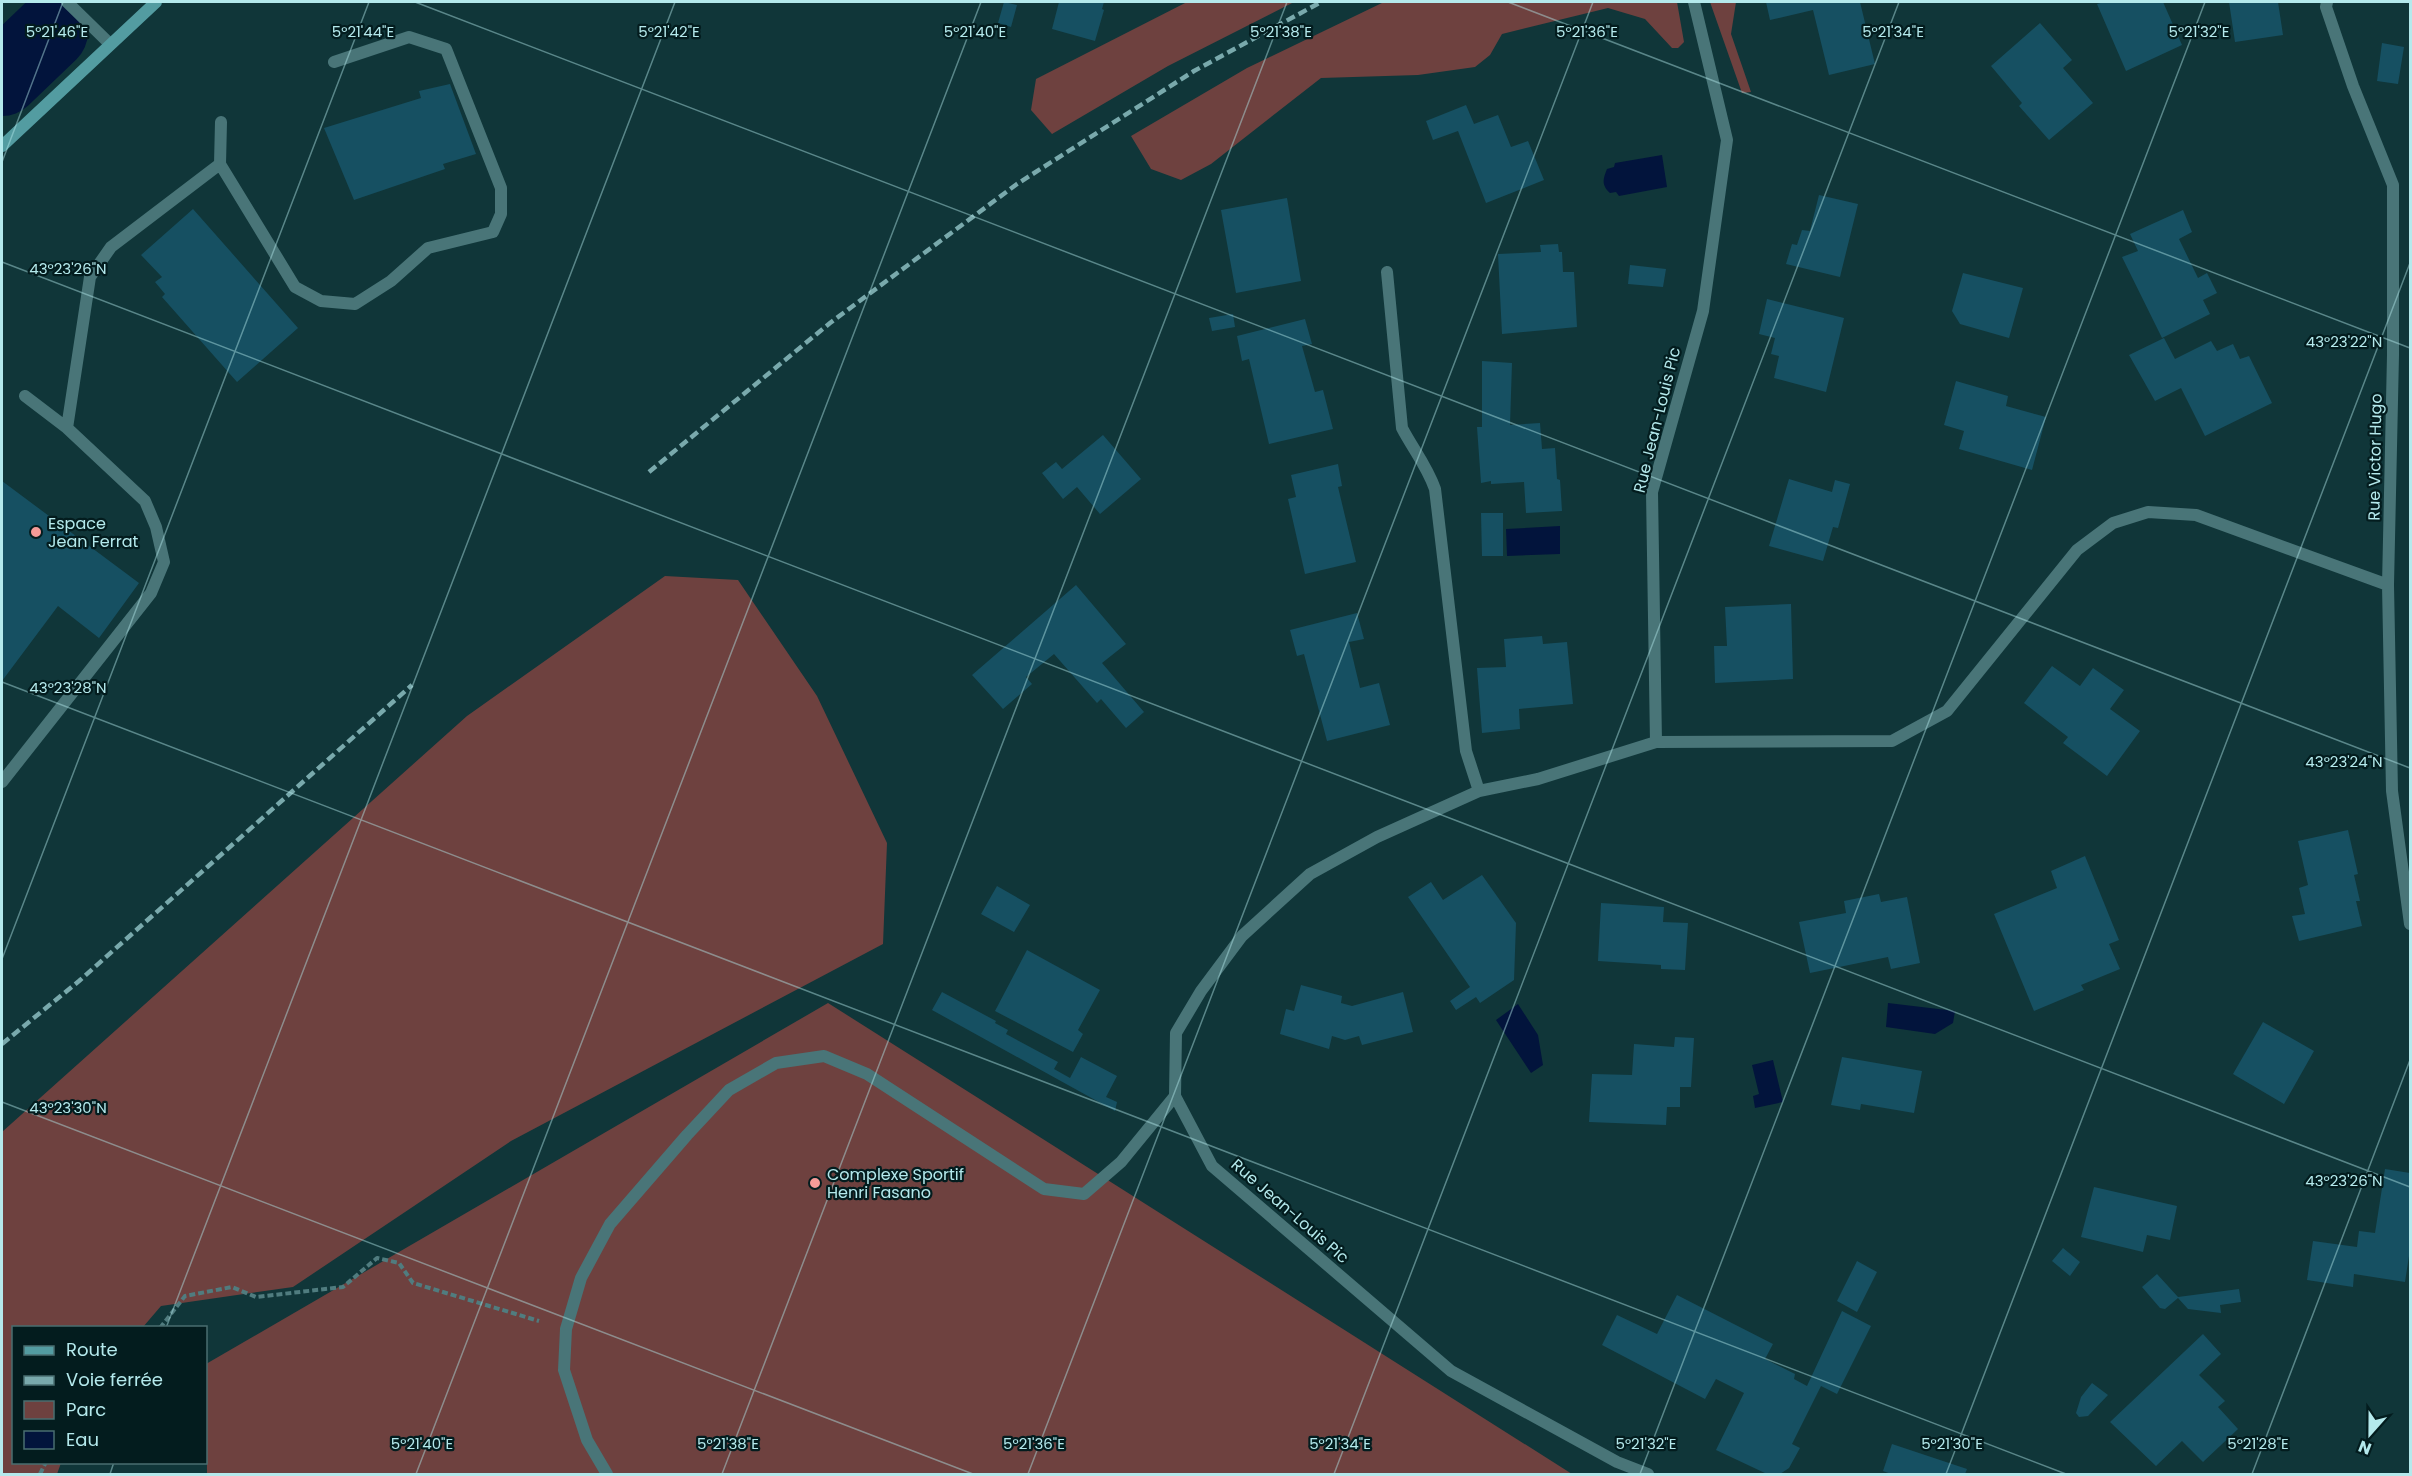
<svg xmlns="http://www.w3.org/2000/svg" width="2412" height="1476" font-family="Poppins,sans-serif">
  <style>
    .green { fill: #6e413f }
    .water { fill: #02143c }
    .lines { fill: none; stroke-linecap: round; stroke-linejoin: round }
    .river { stroke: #02143c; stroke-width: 76 }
    .building { fill: #165062 }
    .path { stroke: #507c7f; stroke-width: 4; stroke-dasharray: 6 3; stroke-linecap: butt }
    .lane { stroke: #497578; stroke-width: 12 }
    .street { stroke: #497578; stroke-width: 12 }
    .secondary { stroke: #539ca1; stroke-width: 12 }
    .rail { stroke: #79a9ac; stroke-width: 4.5; stroke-dasharray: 9 4.5; stroke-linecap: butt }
    .ticks { fill: none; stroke: #b4e9ec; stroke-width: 1.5; stroke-opacity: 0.45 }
    .poi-dot { fill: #f59b98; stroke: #031c1e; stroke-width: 2 }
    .labels { text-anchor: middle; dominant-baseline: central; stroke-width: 4.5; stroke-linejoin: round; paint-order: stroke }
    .street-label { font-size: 16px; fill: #b4e9ec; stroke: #031c1e }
    .poi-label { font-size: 16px; fill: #b4e9ec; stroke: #031c1e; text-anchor: start }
    .ticks-label { font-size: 15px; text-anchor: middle; fill: #b4e9ec; stroke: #031c1e; stroke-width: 4.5; stroke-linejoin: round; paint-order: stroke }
  </style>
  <rect width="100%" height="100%" fill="#103639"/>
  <path class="green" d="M1187,2h107l-126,64 -116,68 -21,-24 5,-31z
    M1384,2h293l7,40 -6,6h-6l-27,-29 -37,-11 -106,26 -12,21 -15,12 -57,8 -97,3 -110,86 -30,16 -30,-11 -20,-33 116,-68z
    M1710,2h26l-5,32 20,58 -9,1z
    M665,576l73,4 79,116 70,147 -4,101 -372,197 -218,146 -132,19 -18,21 -129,1v134l47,1 -4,11h-55v-342l465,-416z
    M828,1003l744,471h-1365l-1,-110z"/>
  <path class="water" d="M1662,155l5,32 -48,9 -3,-4 -6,1c-9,-8 -7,-14 -3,-24l7,-2 1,-4z
    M1560,526v28l-53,2 -1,-27z
    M1888,1003l67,8 -2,12 -18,11 -49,-7z
    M1518,1004l20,31 5,30 -12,8 -35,-53z
    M1773,1060l10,42 -28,6 -2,-12 6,-2 -7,-29z"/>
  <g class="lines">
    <path class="river" d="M2,78l48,-46"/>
  </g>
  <path class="building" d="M1004,2l13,3 -6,22 -13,-4z
    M1059,2h45l-2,7 2,1 -9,31 -43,-12z
    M1766,2h94l15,62 -46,11 -16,-65 -43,10z
    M2104,2h59l19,43 -56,26 -29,-67z
    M2229,2h49l5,33 -48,7z
    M2040,23l32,37 -9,8 30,35 -44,37 -30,-34 3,-3 -31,-37z
    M2382,43l22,4 -6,37 -21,-3z
    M450,84l26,70 -33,10 2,5 -91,31 -30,-72 97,-30 -2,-7z
    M1466,105l8,19 24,-9 13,32 17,-6 16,39 -58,23 -28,-72 -25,9 -7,-19z
    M1819,195l39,9 -18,73 -54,-13 6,-20 5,1 5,-15 8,1z
    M1287,198l14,83 -65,12 -15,-83z
    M193,209l105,119 -61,54 -75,-85 3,-3 -10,-12 7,-5 -21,-22z
    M2183,210l9,22 -13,7 19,39 9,-5 10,20 -14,7 7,14 -48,24 -40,-81 16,-6 -8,-17z
    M1558,244l1,8h3l1,20h11l3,55 -75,7 -4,-80 43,-2 -1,-7z
    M1630,265l36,4 -3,18 -35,-3z
    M1963,273l60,15 -14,50 -49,-14 -8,-13z
    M1767,299l77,19 -18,74 -52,-14 5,-22 -8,-2 4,-16 -16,-4z
    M1233,314l2,13 -23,4 -3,-13z
    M1305,319l7,25 -10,2 13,46 8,-2 10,39 -64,15 -20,-85 -7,2 -5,-25z
    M2164,338l11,21 36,-18 6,10 16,-7 7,15 9,-3 23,47 -67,33 -24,-48 -26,13 -26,-46z
    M1482,361l30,2 -2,62 30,-2 2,26 13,-1 2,31 3,1 2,31 -36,2 -2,-31 -33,2v-3l-10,2 -4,-56h5z
    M1956,381l52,15 -2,10 40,11 -14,53 -73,-21 5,-18 -20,-6z
    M1103,435l38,44 -41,35 -23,-27 -14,12 -21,-26 14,-11 6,7z
    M1338,464l4,22 -4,1 18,75 -51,12 -17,-75 8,-2 -5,-22z
    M1789,479l43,13 3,-12 15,4 -12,44 -5,-1 -10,34 -54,-15z
    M2,481l137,102 -40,55 -41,-32 -56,75z
    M1481,513h22v43h-21z
    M1076,585l50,59 -24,19 42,49 -18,16 -25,-29 -4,4 -43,-49 -28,23 6,7 -29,25 -31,-34z
    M1791,604l2,75 -78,4 -1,-37h13l-2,-39z
    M1357,613l7,26 -15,3 11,46 19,-5 11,42 -63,16 -23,-87 -7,2 -7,-26z
    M1542,636l1,8 24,-2 6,62 -54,5 1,20 -38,4 -5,-65 29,-1 -2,-28z
    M2052,666l28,20 13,-18 31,22 -14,19 30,22 -33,45 -44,-33 5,-6 -44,-34z
    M2348,830l10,44 -4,1 6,26h-4l6,25 -63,15 -7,-25 13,-2 -6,-26 9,-3 -10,-44z
    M2085,856l34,84 -10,4 11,25 -39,16 3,5 -50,21 -40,-97 63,-26 -6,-17z
    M1482,875l34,48 -2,57 -34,23 -4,-6 -20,13 -6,-9 20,-14 -62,-90 23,-15 12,18z
    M997,886l33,19 -16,27 -33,-18z
    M1879,894l2,8 26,-5 13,66 -29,6 -3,-12 -78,16 -11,-51 47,-9 -2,-12z
    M1601,903l63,4 -1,15 25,1 -3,47 -24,-1v-4l-63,-4z
    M1027,950l73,40 -22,40 5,4 -10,18 -78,-41z
    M1301,985l41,11 -1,7 11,3 51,-14 10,40 -51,13 -3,-9 -14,4 -13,-4 -3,13 -49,-15 6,-25 8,2z
    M942,992l54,29 -1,2 13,7 -2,4 52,28 -4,7 16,9 11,-21 36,19 -11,21 11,5 -2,9 -183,-101z
    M2263,1022l51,29 -30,53 -51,-30z
    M1675,1037l19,1 -3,49h-11v20h-13l-1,18 -77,-3 3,-48 40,1 2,-31 40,3z
    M1842,1057l80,14 -8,42 -53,-9 -1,6 -29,-5z
    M2385,1169l25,4v83h-1l-4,26 -51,-8 -1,13 -46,-7 6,-39 44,6 2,-16 16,2z
    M2094,1187l83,19 -7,34 -23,-5 -4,17 -62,-15z
    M2063,1248l17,14 -10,14 -18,-15z
    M1857,1261l20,11 -20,40 -20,-11z
    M2157,1274l21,23 61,-8 2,13 -21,3 1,8 -33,-4 -10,-11 -13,11 -5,-1 -18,-21z
    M1677,1295l96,49 -8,15 30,15 -1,5 13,7 35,-75 29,15 -34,68 -16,-8 -29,58 8,4 -11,20 -9,6h-13l-51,-24 28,-57 -28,-14 -11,20 -103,-54 15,-30 40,19z
    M2203,1334l18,20 -22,21 26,26 -7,6 20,22 -35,33 -21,-21 -26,25 -46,-44z
    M2092,1383l16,12 -20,21 -9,1 -3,-4 5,-16z
    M1892,1444l75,25 -2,5h-74l-8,-3z"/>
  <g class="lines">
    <path class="path" d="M160,1328l25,-32 47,-9 24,10 87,-10 34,-29 22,5 14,20 126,38
      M40,1474l6,-12"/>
    <path class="lane" d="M221,122l-1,42 75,123 26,14 34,3 36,-23 37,-33 65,-16 8,-18v-26l-55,-139 -37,-12 -75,25
      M67,428l23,-151 21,-30 109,-83
      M2,782l149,-189 13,-31 -8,-35 -11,-26 -78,-73 -42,-32
      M607,1474l-20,-34 -23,-70 2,-41 15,-51 29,-54 77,-89 42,-45 47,-27 48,-7 43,18 177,115 40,5 37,-32 54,-66"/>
    <path class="street" d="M67,2l43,42
      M2327,2l-1,5 27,79 40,99v170l-5,230 4,206 18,133
      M1387,272l15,156c11,21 25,38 33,61l31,262 13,40
      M1656,742l236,-1 55,-30 130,-161 36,-27 35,-11 48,3 192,70
      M1648,1474l-31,-12 -166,-91 -239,-205 -37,-70 1,-63 25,-42 41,-55 68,-62 67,-37 102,-46 59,-12 118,-37 -4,-250 51,-181 24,-171 -33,-138"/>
    <path class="secondary" d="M2,146l154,-144"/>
    <path class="rail" d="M649,472l181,-149 187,-139 177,-113 127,-69
      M2,1044l77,-63 333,-296"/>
  </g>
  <path class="ticks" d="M415,2l1995,766M1508,2l902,346M2,162l61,-160M2,262l2408,925M2,682l2064,792M2,959l367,-957M2,1102l971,372M166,1328l509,-1326M110,1474l4,-12M416,1474l565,-1472M722,1474l565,-1472M1028,1474l565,-1472M1334,1474l565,-1472M1640,1474l565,-1472M1946,1474l464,-1211M2252,1474l158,-414"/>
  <g class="poi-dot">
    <circle cx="36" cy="532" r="6"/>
    <circle cx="815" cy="1183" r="6"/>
  </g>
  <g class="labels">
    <g class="street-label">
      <text transform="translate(1657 420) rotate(-76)">Rue Jean-Louis Pic</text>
      <text transform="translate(2375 457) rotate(-89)">Rue Victor Hugo</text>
      <text transform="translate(1290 1211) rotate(41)">Rue Jean-Louis Pic</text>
    </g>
    <g class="poi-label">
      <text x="48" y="523">Espace<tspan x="48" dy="18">Jean Ferrat</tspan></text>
      <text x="827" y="1174">Complexe Sportif<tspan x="827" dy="18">Henri Fasano</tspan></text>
    </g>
  </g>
  <g class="ticks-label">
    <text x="363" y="37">5°21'44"E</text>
    <text x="57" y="37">5°21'46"E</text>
    <text x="669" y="37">5°21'42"E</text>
    <text x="975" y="37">5°21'40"E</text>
    <text x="1281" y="37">5°21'38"E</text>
    <text x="1587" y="37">5°21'36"E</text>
    <text x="1893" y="37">5°21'34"E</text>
    <text x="2199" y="37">5°21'32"E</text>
    <text x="68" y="274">43°23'26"N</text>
    <text x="2344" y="347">43°23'22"N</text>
    <text x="68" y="693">43°23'28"N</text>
    <text x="2344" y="767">43°23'24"N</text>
    <text x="68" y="1113">43°23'30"N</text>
    <text x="2344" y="1186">43°23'26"N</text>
    <text x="422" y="1449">5°21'40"E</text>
    <text x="728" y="1449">5°21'38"E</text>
    <text x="1034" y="1449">5°21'36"E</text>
    <text x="1340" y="1449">5°21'34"E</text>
    <text x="1646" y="1449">5°21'32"E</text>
    <text x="1952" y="1449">5°21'30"E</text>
    <text x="2258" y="1449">5°21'28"E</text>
  </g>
  <rect width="2412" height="1476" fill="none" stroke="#b4e9ec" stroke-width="6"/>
  <rect x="12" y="1326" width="195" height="138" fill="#031c1e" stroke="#4a6e70" stroke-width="1.5"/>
  <rect x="24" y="1346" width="30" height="9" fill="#539ca1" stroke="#4a6e70" stroke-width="1.5"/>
  <text x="66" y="1356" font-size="18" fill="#b4e9ec">Route</text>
  <rect x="24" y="1376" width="30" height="9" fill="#79a9ac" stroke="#4a6e70" stroke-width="1.5"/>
  <text x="66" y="1386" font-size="18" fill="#b4e9ec">Voie ferrée</text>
  <rect x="24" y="1401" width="30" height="18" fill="#6e413f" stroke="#4a6e70" stroke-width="1.5"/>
  <text x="66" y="1416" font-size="18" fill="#b4e9ec">Parc</text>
  <rect x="24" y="1431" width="30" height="18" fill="#02143c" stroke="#4a6e70" stroke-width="1.5"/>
  <text x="66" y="1446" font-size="18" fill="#b4e9ec">Eau</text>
  <g transform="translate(2370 1434) rotate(201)" stroke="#031c1e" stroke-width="4.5" paint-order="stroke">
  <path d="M0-4.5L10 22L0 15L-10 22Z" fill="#b4e9ec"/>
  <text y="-9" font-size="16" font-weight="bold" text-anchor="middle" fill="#b4e9ec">N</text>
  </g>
</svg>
